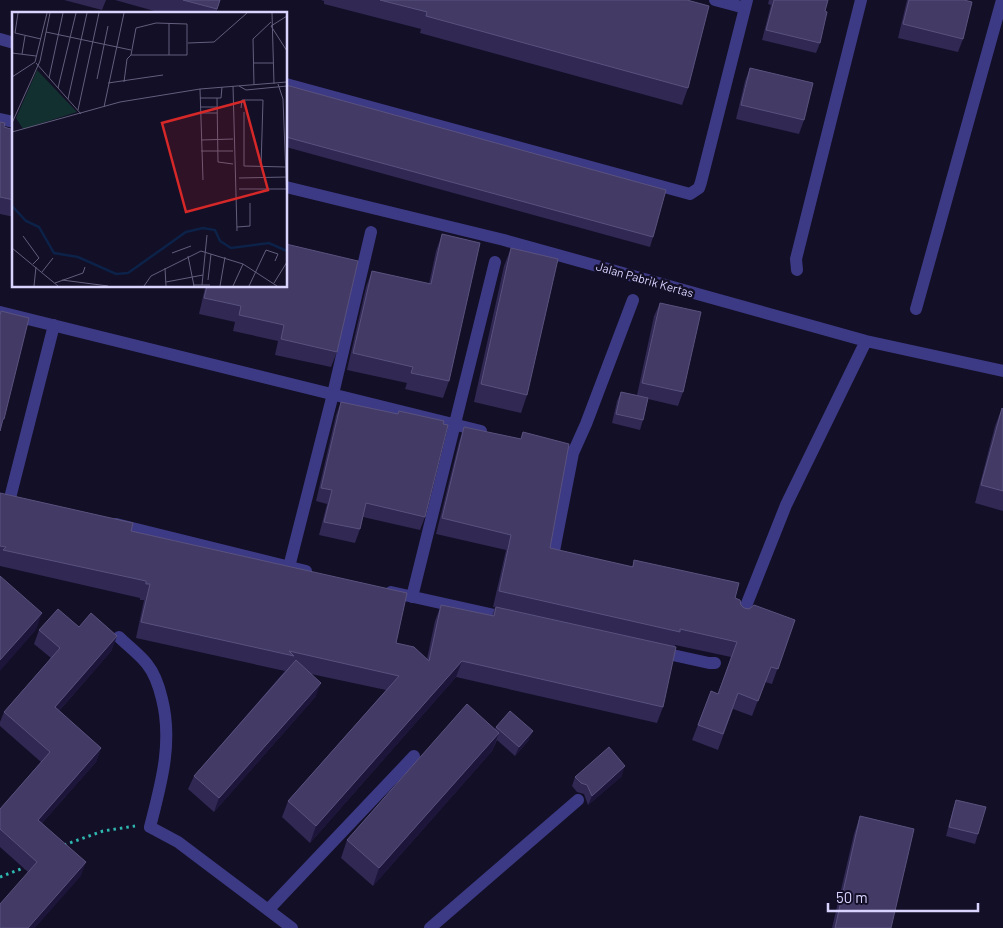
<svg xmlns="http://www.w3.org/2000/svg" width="1003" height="928" font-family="Barlow,sans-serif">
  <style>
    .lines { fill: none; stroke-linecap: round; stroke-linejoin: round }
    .path { stroke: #2fb8b0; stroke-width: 3; stroke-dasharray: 2.5 4; stroke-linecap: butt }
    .minor { stroke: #3d3a85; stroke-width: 12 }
    .wall { fill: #312854 }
    .shaded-wall { fill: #1d163a }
    .building { fill: #433a66; stroke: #5a527e }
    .labels { text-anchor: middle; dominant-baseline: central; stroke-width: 5; stroke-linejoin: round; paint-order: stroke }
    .street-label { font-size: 12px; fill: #d9d4ff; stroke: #130f26 }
    .inset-river { fill: none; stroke: #0c2248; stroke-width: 2.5 }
    .inset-road { fill: none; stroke: #625e7d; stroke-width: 1 }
    .view { fill: #d62828; fill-opacity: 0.15; stroke: #d62828; stroke-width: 2.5 }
    .inset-edge { fill: none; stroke: #d9d4ff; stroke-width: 2.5 }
  </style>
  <rect width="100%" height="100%" fill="#130f26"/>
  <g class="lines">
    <path class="path" d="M64,845l39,-14 32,-5
      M0,877l26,-10"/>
    <path class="minor" d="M715,0l30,8
      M0,39l14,4
      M286,84l404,110 9,-6 2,-6 46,-182
      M0,119l14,3
      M286,187l218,53 362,101 137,30
      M797,270l-1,-11 65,-259
      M916,309l86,-309
      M0,312l481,119
      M551,447l22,6 13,-29 47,-124
      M10,498l44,-173
      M116,524l190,47
      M553,556l20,-103
      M289,567l44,-173 38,-162
      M391,592l117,26
      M412,597l83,-335
      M742,616l44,-111 80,-164
      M119,637c9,9 20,17 28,27 8,10 12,22 15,35 11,44 -1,85 -12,128l28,15 114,86
      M659,652l50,11h6
      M268,910l146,-154
      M430,928l148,-128"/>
  </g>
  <path class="wall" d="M64,0h42l-4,10z
    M115,0h105l-4,14h-51z
    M321,0h366l1,88 -6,17 -262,-72 1,-4 -97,-25v-3z
    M769,0h59l-3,11 -5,32 -4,10 -54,-13 9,-35 -3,-1z
    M907,0h57l-1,39 -5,13 -60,-14z
    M750,68l54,52 -5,14 -63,-15 9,-38z
    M286,85l367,152 -3,10 -364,-100z
    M0,122l4,5 10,3v87l-14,-3z
    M442,234l7,147 -6,17 -38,-9 2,-6 -60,-13 19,-83 6,-16 57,13 7,-33z
    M511,248l16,147 -6,18 -47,-11 30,-136z
    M197,286h89l51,66 -6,15 -56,-12 3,-14 -45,-10 2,-9 -36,-8 6,-26z
    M660,303l23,89 -5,14 -30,-7 -5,21 -3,10 -28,-7 5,-22 4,-9 16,3 17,-79z
    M341,402l84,115 -5,13 -57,-13 -3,12 -5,14 -36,-8 8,-31 -11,-3 20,-86z
    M1002,408l1,1v102l-28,-8 20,-77z
    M464,427l57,12 2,-7 27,116 82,19 2,-7 101,38 9,10 51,12 -23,64 -7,-2 -13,34 -19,-7 -15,41 -26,-10 19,-49 7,3 13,-37 -56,-12 -12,62 -6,16 -201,-46 -146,166 -28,-26 6,-16 98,-111 -75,-16 5,22 -102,116 -26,-23 6,-13 91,-105 -149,-33 8,-38h-4v-2l-140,-32v-73l131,38 265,112 31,16 8,-38 6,-16 51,11 3,-9h-2l13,-57 -70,-16 23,-92z
    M79,627l33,23 -53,61 42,37 -5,14 -54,61 39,53 -53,-4 -28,-25v-38l41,-47 -41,-36v-4l4,-10 47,-54 -17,-14 5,-14z
    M496,727l33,13 -14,16 -18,-16 -5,11 -119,135 -32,-28 6,-18 148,-111z
    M622,776l-34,29 -4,-11 -7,-2 -5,-6 3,-9z
    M956,800l22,34 -3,10 -29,-8 7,-27z
    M860,816l31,112h-59l22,-94z"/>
  <path class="shaded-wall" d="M42,613l-6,17 -36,41v-11z
    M117,636l-5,14 -62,71 5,-14z
    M462,661l-6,16 -146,166 6,-17z
    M321,683l-5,13 -102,116 5,-14z
    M533,731l-4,9 -14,16 4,-9z
    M499,733l-7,18 -119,135 6,-18z
    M101,748l-5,14 -63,71 5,-13z
    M625,766l-3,10 -34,29 4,-9z
    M86,862l-5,14 -46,52h-7z"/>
  <path class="building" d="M183,0h37l-3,9z
    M380,0h307l22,6 -21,82 -262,-72 1,-4z
    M774,0h54l-3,11 2,1 -7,31 -54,-13z
    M909,0h55l8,2 -9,37 -60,-15z
    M750,68l63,15 -9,37 -63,-15z
    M286,85l380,105 -13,47 -367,-100z
    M0,122l5,1 -1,4 10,3v70l-14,-3z
    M442,234l38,9 -31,138 -38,-8 2,-6 -60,-14 19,-82 59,13z
    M286,244l72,17 -21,91 -56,-13 3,-14 -45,-10 2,-9 -37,-8 3,-12h79z
    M511,248l47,11 -31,136 -46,-11z
    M660,303l41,9 -18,80 -41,-9z
    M1,311l28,7 -25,101h-1l-3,12v-116z
    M621,392l27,6 -5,22 -27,-6z
    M341,402l57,12 1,-3 45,10 -1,3 5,1 -23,92 -59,-14 -6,26 -36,-7 8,-32 -11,-2z
    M1002,408l1,1v82l-22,-6z
    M464,427l57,12 2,-7 46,12 -19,104 83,19 1,-7 105,23 -4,15 5,2 1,5 3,3 5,1 5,-4 41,15 -17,49 -7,-2 -13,34 -20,-8 -15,41 -25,-9 13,-34 7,3 19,-52 -57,-13v3l-181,-41 12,-56 -69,-17z
    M0,493l133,30 -2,8 276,62 -11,50 18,4 15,14 12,-56 53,11 2,-9 180,40 -13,60 -201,-46 -146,165 -28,-25 111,-125 -110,-25 5,5 -153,-34 9,-38h-4v-3l-143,-31 3,-3 -6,-1z
    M0,576l42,37 -42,47z
    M58,609l21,18 12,-14 26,23 -62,71 46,41 -63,72 48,42 -58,66h-28v-24l37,-42 -37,-33v-20l50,-57 -46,-40 56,-64 -21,-18z
    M296,660l25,23 -102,115 -25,-22z
    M467,704l32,29 -120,135 -32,-28z
    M510,711l23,20 -14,16 -23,-20z
    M609,747l16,19 -33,30 -5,-11 -6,-2 -6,-6z
    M956,800l30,7 -8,27 -29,-7z
    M860,816l54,13 -23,99h-56z"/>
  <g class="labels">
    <g class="street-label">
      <text transform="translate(645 279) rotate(16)">Jalan Pabrik Kertas</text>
    </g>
  </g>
  <g transform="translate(12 12)">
    <rect width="275" height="275" fill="#130f26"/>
    <path d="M25,58l40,42 -54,17 -7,-11z" fill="#12302f"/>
    <path class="inset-river" d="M0,194l14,15 13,6 15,26 24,4 38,17 12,-1 58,-41 17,-4 12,2 5,11 11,7 38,-5 18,8"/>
    <path class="inset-road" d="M6,1l-3,20 26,6M260,1l2,71M275,4l-16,10 16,25M144,11l31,1v31h-56l5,-27zM157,11v32M34,20l85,18M176,31l26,-1 33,-29M0,41l24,3M10,42l3,-18M24,51l45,51M241,51h20M0,65l23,-15 12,-49M37,66l14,-65M85,67l11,-53M112,70l3,-23 4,-4M96,71l55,-8M266,72l5,15 4,104M242,73l-1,-46 18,-17M221,74l4,145M227,74l7,4 41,-4M46,76l18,-75M188,77l3,91M188,86h21l1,-11M205,86l1,64 15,2M56,87l19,-86M92,95l20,-94M188,95h17M229,96l1,-8h21l-2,67M66,98l21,-97M232,100v54l42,1M188,101h17M0,111l28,-62 10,-48M0,120l108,-30 80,-13 87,-7M189,128l32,-1M189,139h32M227,166l48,-1M227,177h47M225,215l13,-1v-23M11,224l16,22 -6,6M0,236l46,38M160,241l19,-7M176,244l6,30M153,256l1,18M30,260l11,-14M50,268l46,6M196,268l3,-26M154,270l37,-7M43,271l28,-10 2,-6M262,271l13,-21M181,273h17M190,273l5,-50M22,274l2,-19M132,274l7,-10 50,-25 42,13 34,22M208,274l5,-29M221,274l10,-22M237,274l17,-36 12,4 -3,7"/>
    <path class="view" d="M232,89l24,89 -82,22 -24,-89z"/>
    <rect width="275" height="275" class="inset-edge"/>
  </g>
  <path d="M828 903v8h150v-8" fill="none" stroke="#d9d4ff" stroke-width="2.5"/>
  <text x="836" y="903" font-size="15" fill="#d9d4ff" stroke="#130f26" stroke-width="4" paint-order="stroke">50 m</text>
</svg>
